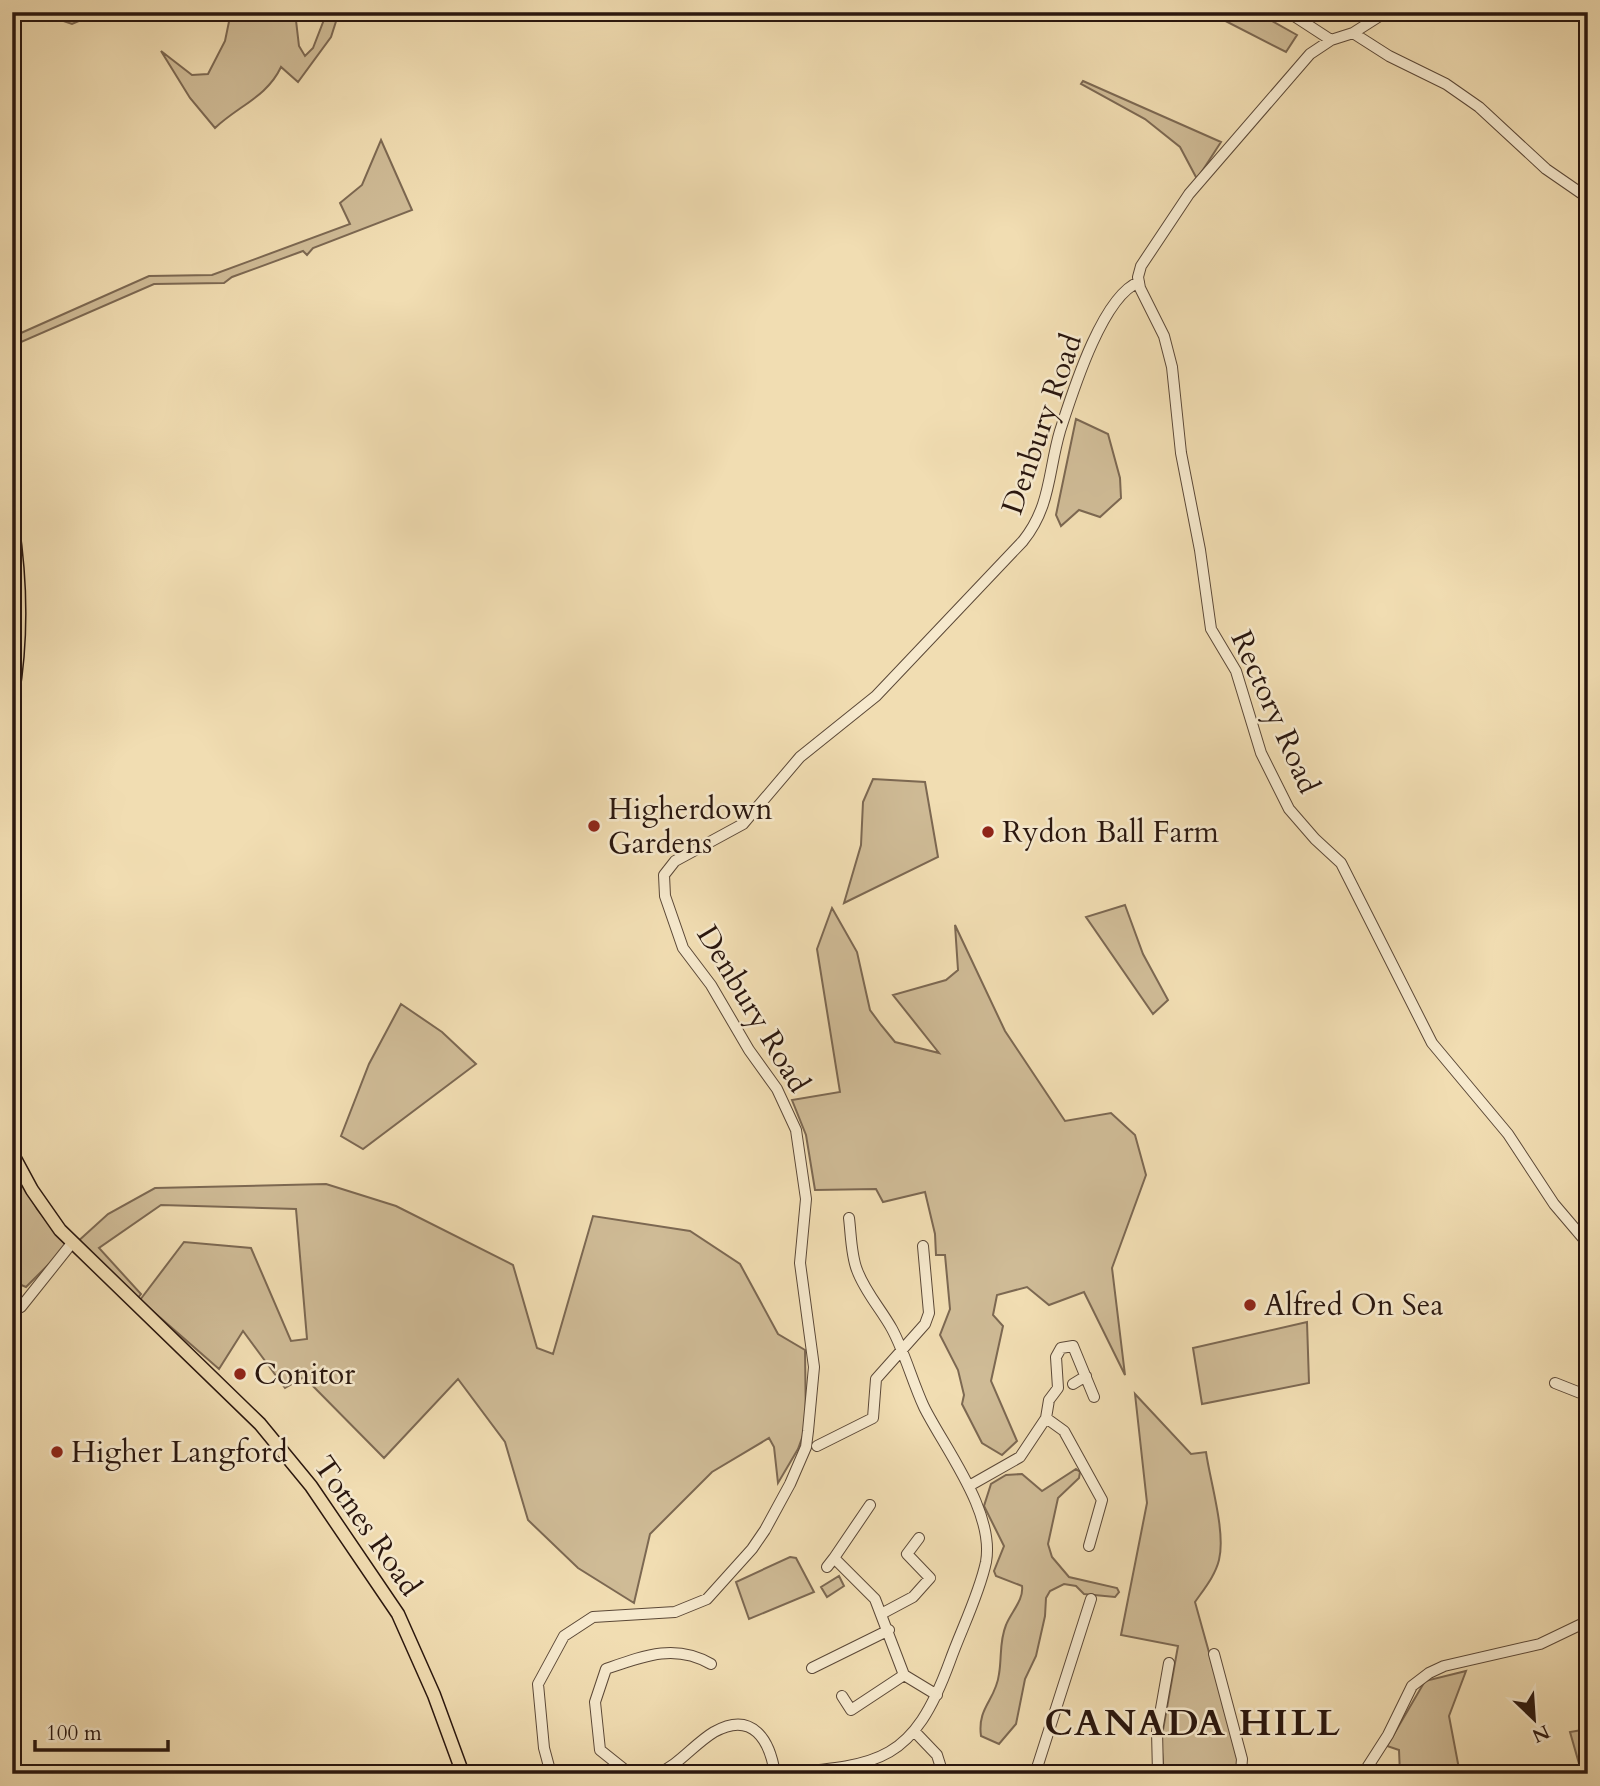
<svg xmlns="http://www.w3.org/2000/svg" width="1600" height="1786" font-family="Cardo,serif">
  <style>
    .green { fill: #cfbb96; stroke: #7c6852; stroke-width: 2 }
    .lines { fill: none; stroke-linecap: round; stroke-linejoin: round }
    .minor-casing { stroke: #5b4837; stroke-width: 12 }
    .major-casing { stroke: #29160e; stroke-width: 15 }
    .minor { stroke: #f6e9cd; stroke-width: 10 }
    .major { stroke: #f1ddb2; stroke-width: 12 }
    .poi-dot { fill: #8f2418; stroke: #f6e9cd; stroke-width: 2.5 }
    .labels { text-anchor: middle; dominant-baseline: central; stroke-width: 5; stroke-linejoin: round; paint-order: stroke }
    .street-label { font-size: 30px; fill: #29160e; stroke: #f6e9cd }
    .poi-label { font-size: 30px; fill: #29160e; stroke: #f6e9cd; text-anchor: start }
    .district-label { font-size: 37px; font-weight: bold; letter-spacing: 2px; fill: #29160e; stroke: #f6e9cd }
  </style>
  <rect width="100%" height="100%" fill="#f1ddb2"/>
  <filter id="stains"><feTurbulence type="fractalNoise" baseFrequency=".00286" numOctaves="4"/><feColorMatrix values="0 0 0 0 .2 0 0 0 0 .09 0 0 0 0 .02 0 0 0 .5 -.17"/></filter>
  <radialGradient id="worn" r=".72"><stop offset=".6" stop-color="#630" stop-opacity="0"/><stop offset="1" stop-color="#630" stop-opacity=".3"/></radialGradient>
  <path class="green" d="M37,12h63l-28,12z
    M231,12h64l4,34 6,10 8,-8 14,-36h12l-8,25 -33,45 -17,-15c-14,30 -43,39 -66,61l-25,-30 -29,-47 31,24 16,-1 17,-33z
    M1208,12h48l41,23 -11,17z
    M1083,81l138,61 -24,37 -17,-32 -35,-28 -64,-35z
    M381,140l31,70 -99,38 -6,7 -4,-4 -71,26 -8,6 -70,1 -142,62v-9l137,-61 63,-1 138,-51 -10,-21 22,-18z
    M1076,419l32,15 12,44 1,20 -21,19 -21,-7 -18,16 -5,-11z
    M873,779l52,3 13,75 -94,46 17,-58 2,-43z
    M1125,905l18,49 25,46 -15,14 -67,-97z
    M832,908l25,44 13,58 11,15 14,17 44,11 -46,-58 53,-15 12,-10 -3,-45 50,106 60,90 46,-8 24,22 11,40 -34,93 13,107 -41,-83 -35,13 -22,-18 -30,8 -4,20 10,11 -12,55 26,60 -15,14 -20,-12 -20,-39 2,-9 -6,-25 -18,-35 10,-26 -5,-54h-9l-1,-21 -10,-42 -42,10 -7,-13 -61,1 -9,-55 -14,-35 48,-8 -23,-143z
    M401,1004l41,28 34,32 -113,85 -22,-13 28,-72z
    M12,1163l25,46 30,37 -41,41 -7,-3 -6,12 5,3 -6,5 5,-40z
    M326,1184l70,22 117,59 24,83 16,6 40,-138 97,15 50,33 38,70 27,16 1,77 -8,22 -20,34 -4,-36 -5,-9 -57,34 -62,62 -16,69 -56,-35 -50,-48 -23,-78 -47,-63 -74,79 -80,-81 -19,11 -42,-57 -24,38 -79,-69 44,-58 67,6 40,93 16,-2 -11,-130 -135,-4 -62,43 42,46 -4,5 -62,-55 33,-30 47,-26z
    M1307,1322l2,61 -107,21 -9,-56z
    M1135,1394l56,60 15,-2c4,29 20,80 13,108 -4,16 -15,29 -24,42l42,151 3,12 -8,9h-68l-3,-33 17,-95 -57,-11 26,-132z
    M1076,1469l4,3 -1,6 -21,20 -10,46 4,13 17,20 48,11 2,4 -4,5 -31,-3 -8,-8 -12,-2 -14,7 -4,7 -1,18 -9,40 -11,23 -9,45 -17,20 -18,-8c-4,-29 15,-36 18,-62 3,-17 0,-32 7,-49 5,-13 18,-25 16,-39l-26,-10 -2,-5 10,-25 -20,-40 7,-22 15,-9 16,-1 20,17z
    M790,1557l6,1 18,34 -65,27 -13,-37z
    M839,1576l5,10 -17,11 -6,-10z
    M1466,1671l-17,45 11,58h-60l-1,-24 -12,-4 38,-65z
    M1588,1729v45h-6l-12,-42z"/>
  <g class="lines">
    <g class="minor-casing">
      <path id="minor" d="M1288,12l43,28
        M1386,12l-33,21 -22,7 -21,14 -121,140 -48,72 -3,11 2,11 24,48 8,31 9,86 19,97 11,79 25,42 25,82 28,56 26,30 26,24 91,180 76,91 46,70 34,40
        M1353,33l36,23 57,28 33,23 67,62 42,29
        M12,1311l9,-4 51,-64
        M1555,1383l33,13
        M1073,1384l13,-8
        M1046,1418l18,13 38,69 -13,46
        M817,1446l56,-28 3,-39 49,-55 4,-11 -6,-67
        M969,1486l51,-29 26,-39 3,-18 9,-12 -2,-31 5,-9 12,-2 21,51
        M834,1558l36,-53
        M827,1567l7,-9 41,41 29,76 33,20
        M883,1613l30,-16 17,-19 -23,-24 12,-16
        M1214,1654l28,105 -1,12 -4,3
        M812,1668l77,-38
        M842,1696l9,14 53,-35
        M915,1732l22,23 6,19
        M551,1774l-7,-26 -6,-64 26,-48 29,-19 82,-5 32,-13 45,-50 13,-19 25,-46 16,-37 2,-16 6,-64 -14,-104 6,-64 -10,-69 -19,-41 -28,-39 -38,-65 -28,-37 -18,-52 -1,-21 11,-14 68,-37 57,-67 76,-61 147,-155c28,-35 25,-69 37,-110 12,-37 42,-135 79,-149
        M641,1774l-16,-4 -25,-20 -5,-48 11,-33c37,-13 69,-26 105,-5
        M657,1774c22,-9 37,-30 57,-42 39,-22 56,9 61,42
        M777,1774c101,-9 135,-9 173,-113 11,-31 29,-66 36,-99 9,-50 -41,-113 -62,-155 -12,-26 -19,-54 -32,-78 -11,-20 -27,-37 -35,-59 -6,-15 -6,-36 -8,-52
        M1035,1774l56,-175
        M1158,1774l-1,-43 12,-68
        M1363,1774l25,-39 24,-49 17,-13 15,-7 96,-22 48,-23"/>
    </g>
    <g class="major-casing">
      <path id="major" d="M12,523c9,59 10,117 0,175
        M12,1153l20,37 28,40 200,194 51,62 87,128 36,81 29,79"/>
    </g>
    <use href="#minor" class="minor"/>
    <use href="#major" class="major"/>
  </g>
  <g class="poi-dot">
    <circle cx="594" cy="826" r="7"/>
    <circle cx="988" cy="832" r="7"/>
    <circle cx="1250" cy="1305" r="7"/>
    <circle cx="240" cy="1374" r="7"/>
    <circle cx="57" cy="1452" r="7"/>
  </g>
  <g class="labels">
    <g class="street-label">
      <text transform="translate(1042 424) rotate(-71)">Denbury Road</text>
      <text transform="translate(1275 712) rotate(66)">Rectory Road</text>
      <text transform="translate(753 1009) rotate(59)">Denbury Road</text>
      <text transform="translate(367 1526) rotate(55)">Totnes Road</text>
    </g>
    <g class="poi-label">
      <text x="608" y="809">Higherdown<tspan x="608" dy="34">Gardens</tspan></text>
      <text x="1002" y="832">Rydon Ball Farm</text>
      <text x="1264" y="1305">Alfred On Sea</text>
      <text x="254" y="1374">Conitor</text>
      <text x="71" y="1452">Higher Langford</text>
    </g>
    <g class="district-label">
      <text x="1193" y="1723">CANADA HILL</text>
    </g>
  </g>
  <rect width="1600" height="1786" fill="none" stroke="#f1ddb2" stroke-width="42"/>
  <rect x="14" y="14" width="1572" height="1758" fill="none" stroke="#29160e" stroke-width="3.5"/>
  <rect x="21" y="21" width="1558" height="1744" fill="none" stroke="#29160e" stroke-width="2"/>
  <g transform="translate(1534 1719) rotate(155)" stroke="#f6e9cd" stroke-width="5" paint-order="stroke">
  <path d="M0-5L12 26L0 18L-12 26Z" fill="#29160e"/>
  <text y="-10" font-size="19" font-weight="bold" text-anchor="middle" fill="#29160e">N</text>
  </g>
  <path d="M35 1740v10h133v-10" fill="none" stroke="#29160e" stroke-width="3.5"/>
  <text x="46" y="1740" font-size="21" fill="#29160e" stroke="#f6e9cd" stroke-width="5" paint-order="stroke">100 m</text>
  <rect width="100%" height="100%" filter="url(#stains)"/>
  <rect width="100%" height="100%" fill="url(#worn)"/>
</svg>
